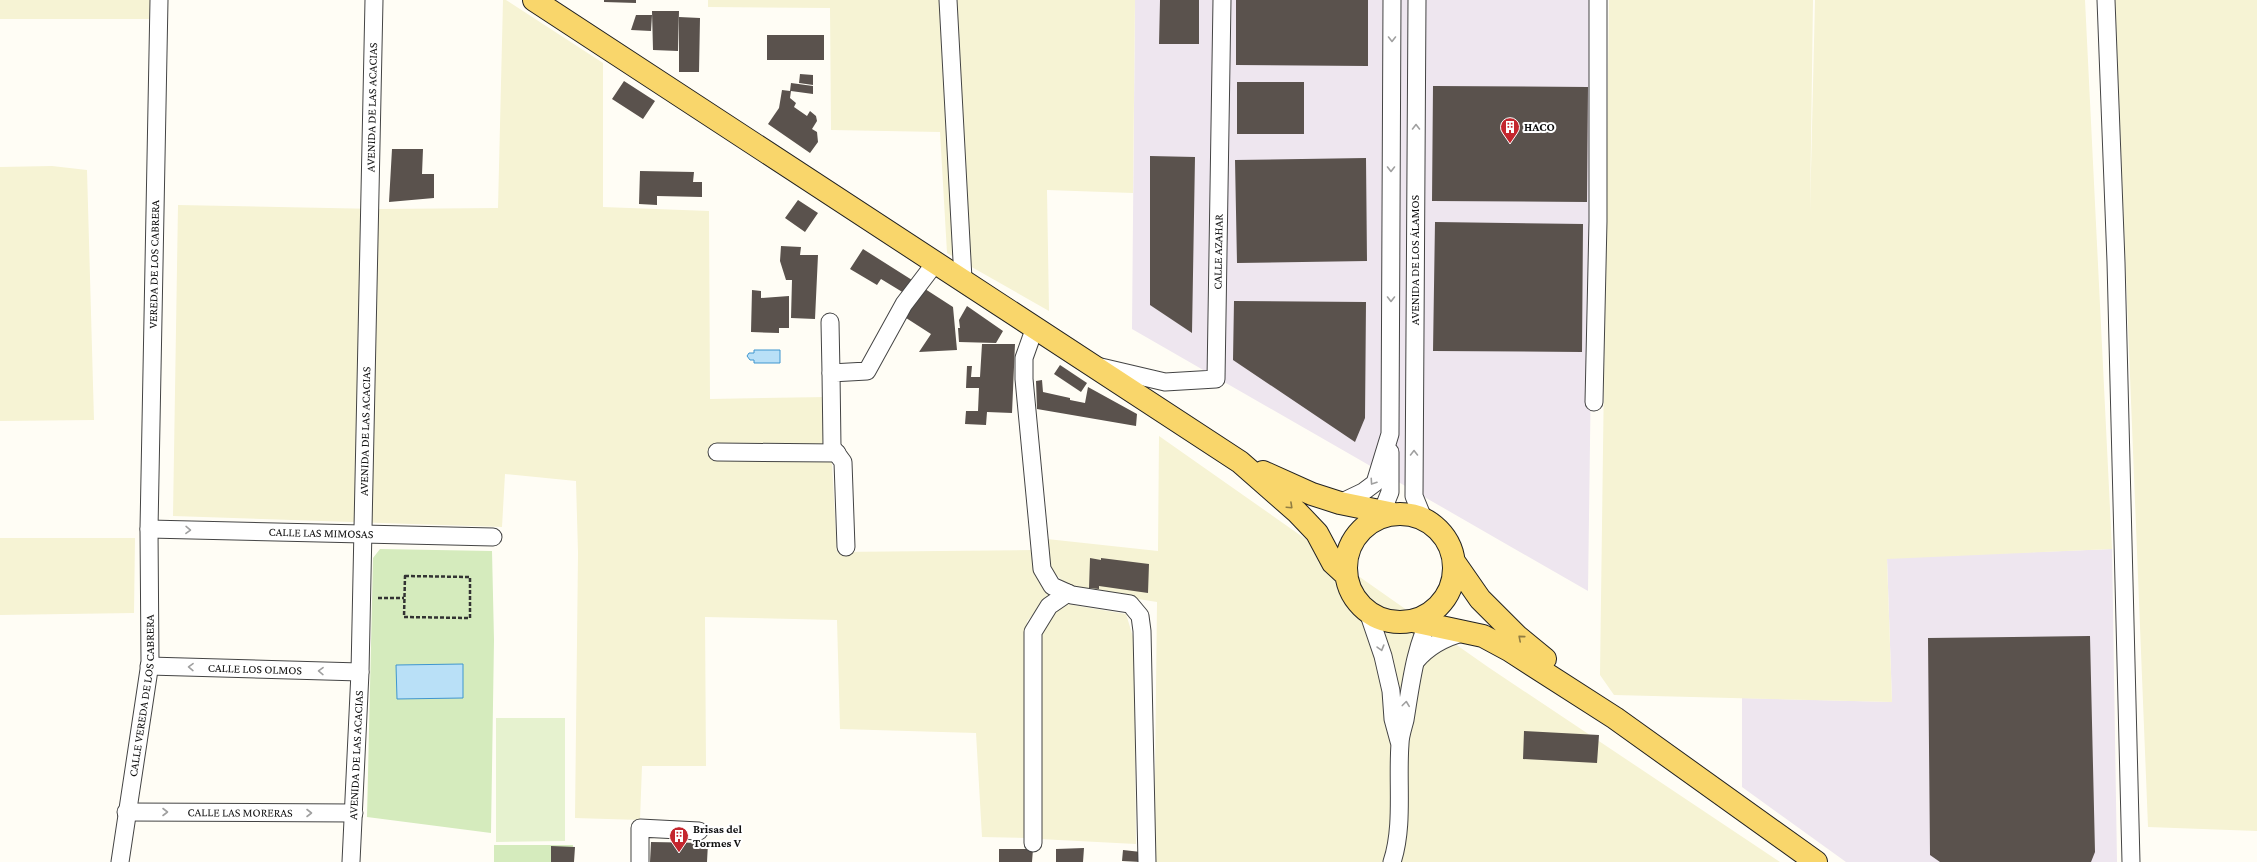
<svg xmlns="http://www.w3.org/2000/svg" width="2257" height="862" font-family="'Crimson Pro',serif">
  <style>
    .industrial { fill: #eee6ef }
    .farmland { fill: #f6f3d4 }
    .green { fill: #d5ebbd }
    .pitch { fill: #e6f2cf }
    .water { fill: #b9e0f7; stroke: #3f96cf }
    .building { fill: #5a524d }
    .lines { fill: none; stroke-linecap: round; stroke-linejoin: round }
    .minor-casing { stroke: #444; stroke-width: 19 }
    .major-casing { stroke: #222; stroke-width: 24 }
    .path { stroke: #333; stroke-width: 2.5; stroke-dasharray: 4 2; stroke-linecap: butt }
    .minor { stroke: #fff; stroke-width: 17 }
    .major { stroke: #f9d66b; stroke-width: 22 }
    .oneway { stroke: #a0a0a0 }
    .oneway2 { stroke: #917d42 }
    .labels { text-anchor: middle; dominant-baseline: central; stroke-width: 4; stroke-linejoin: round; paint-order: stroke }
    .street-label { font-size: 12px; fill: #111; stroke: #fff }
    .poi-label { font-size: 12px; font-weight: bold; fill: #111; stroke: #fff; text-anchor: start }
  </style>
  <rect width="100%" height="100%" fill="#fffdf5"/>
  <path class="industrial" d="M1135,0h461l-8,591 -456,-262z
    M2112,549l5,313h-271l-104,-75v-89l150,4 -5,-144z"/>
  <path class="farmland" d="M0,0h152l-1,19h-151z
    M503,0h3l97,63v144l106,4 1,188 116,-2v47l6,20 5,88 197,-2 19,45 -26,26 1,217 -46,-1 -6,-104 -136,-4 -3,-109 -132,-3 1,149h-64l-2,54 -65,-2 3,-265 -2,-72 -71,-7 -3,53 -329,-11 5,-311 201,4 119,-1z
    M708,0h427l-2,193 -86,-3 2,121 -102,-58 -7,-121 -109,-2 -1,-122 -122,-1z
    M1609,0h204l-3,213 5,-213h270l27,549 -225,10 5,143 -278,-7 -14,-20z
    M2115,0h142v831l-109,-4z
    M52,166l35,4 7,250 -94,1v-254z
    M1159,436l329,231 292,195h-626l3,-260 -69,-11 -22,-7 -16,-15 -3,-30 111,12z
    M0,538h135l-1,75 -134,2z
    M1061,603l65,11 8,26 2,204 -97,-5 -4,-195 12,-29z"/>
  <path class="green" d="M380,549l112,2 2,89 -3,193 -124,-16 6,-259z
    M494,845h79l-1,17h-78z"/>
  <path class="pitch" d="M496,718h69v123l-69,1z"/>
  <path class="water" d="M754,350h26v13h-26v-3h-4l-3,-4 2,-3h5z
    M463,664v34l-66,1 -1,-34z"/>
  <path class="building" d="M604,0h32v3l-32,-1z
    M1160,0h39v44h-40z
    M1236,0h132v66l-132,-1z
    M652,11h27l-1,40 -25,-1z
    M636,15h16l-1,16 -20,-1z
    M679,17l21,1 -1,54h-20z
    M767,35h57v25h-57z
    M800,74l13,1v10l-14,-2z
    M624,81l31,20 -12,18 -31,-20z
    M1237,82h67v52h-67z
    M791,83l22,3v8l-22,-3 -1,7 6,5 -2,4 13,9 3,-5 6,5 1,5 -5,8 5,3 1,10 -8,11 -42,-29 11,-16 3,-18 8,1z
    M1433,86l155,1 -1,115 -155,-1z
    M392,149h31l-1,25h12v24l-45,4z
    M1150,156l45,1 -3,176 -42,-28z
    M1366,158l1,103 -130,2 -2,-103z
    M640,171l54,1 -1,10h9v15l-45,-1v9l-18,-1z
    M798,200l20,13 -13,19 -20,-14z
    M1435,222l148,2 -1,128 -149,-1z
    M781,246l20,1 -1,8h18l-3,64 -24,-1 1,-38h-6l-6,-19z
    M863,249l49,31 -8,13 -23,-14 -4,6 -27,-16z
    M922,287l31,20 4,43 -38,2 12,-18 -28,-18z
    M752,290l9,1v7l28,-2v32h-10v5l-28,-1z
    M1234,301l132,1 -1,116 -10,24 -122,-82z
    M967,306l36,25 -7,12 -37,-1 -1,-14h2l-1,-8z
    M982,344h33l-3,69 -25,-1 -1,13 -21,-1 1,-13h12l1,-23h-13l1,-22h5l-1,11h9z
    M1060,365l27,18 -6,9 -27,-18z
    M1042,380l1,12 27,6v2l15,3 3,-16 49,27 -1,12 -99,-17 -1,-28z
    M1090,558l11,2v-2l48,6 -1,29 -49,-7v3l-10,-1z
    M2090,636l5,216 -4,10h-151l-10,-7 -2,-217z
    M1524,731l75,4 -2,28 -74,-4z
    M651,842l57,1 -1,19h-57z
    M551,846l24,1 -1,15h-23z
    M1084,848l-1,14h-27v-13z
    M999,849h34l-1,13h-33z
    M1123,850l18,2v10l-19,-1z"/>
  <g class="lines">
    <g class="minor-casing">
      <g id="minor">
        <path d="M948,0l15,279"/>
        <path d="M1417,0l-3,496 9,22"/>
        <path d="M2106,0l10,262 15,600"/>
        <path d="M830,322l1,51"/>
        <path d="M1035,327l-11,31v21l18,190 10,17 20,9 58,9 10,12 2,15 5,231"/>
        <path id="s1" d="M1101,367l64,15 51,-3 6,-379"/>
        <path d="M1594,402l4,-181v-221"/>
        <path d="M717,452l120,1"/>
        <path d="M1340,503l23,-11 12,-9 15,-49 2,-434"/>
        <path d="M1380,517l10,-25v-40"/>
        <path id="s2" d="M149,529l344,8"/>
        <path d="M846,547l-3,-85 -11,-15 -1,-74 36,-2 37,-67 32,-42"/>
        <path d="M1368,612l15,44 8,35 2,28 6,22"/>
        <path d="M1416,661c13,-16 30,-24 49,-29"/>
        <path id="s3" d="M149,666l211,6"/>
        <path id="s4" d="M126,812l228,1"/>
        <path d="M1033,843v-211l16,-26 19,-13"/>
        <path id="s5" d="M120,862l30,-199 -1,-134 10,-529"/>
        <path id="s6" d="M351,862l9,-190 14,-672"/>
        <path d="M640,862v-34l59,3"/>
        <path d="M1392,862c12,-36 5,-80 8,-118 0,-8 3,-16 5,-24 6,-37 10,-74 28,-108"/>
      </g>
    </g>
    <g class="major-casing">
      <path id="major" d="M534,0l706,462 57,50 20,21 16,30 13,12
        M1263,472l49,22 28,9 54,11
        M1346 568a54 54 0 1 1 108 0a54 54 0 1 1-108 0Z
        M1455,563l25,36 37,37 28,23
        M1413,621l70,15 26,14 106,68 201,144"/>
    </g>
    <path class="path" d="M405,576l65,1v41l-66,-1z
      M378,598h26"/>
    <use href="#minor" class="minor"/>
    <use href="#major" class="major"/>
  </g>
  <defs><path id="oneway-chevron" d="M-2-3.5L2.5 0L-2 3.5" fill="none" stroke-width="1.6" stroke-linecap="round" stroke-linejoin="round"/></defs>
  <g class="oneway">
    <use href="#oneway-chevron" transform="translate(1392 39) rotate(90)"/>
    <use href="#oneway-chevron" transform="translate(1416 127) rotate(-90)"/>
    <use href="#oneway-chevron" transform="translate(1391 169) rotate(90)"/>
    <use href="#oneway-chevron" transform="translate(1391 299) rotate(90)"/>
    <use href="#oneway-chevron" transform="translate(1414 453) rotate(-90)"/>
    <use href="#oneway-chevron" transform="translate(1373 482) rotate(124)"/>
    <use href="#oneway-chevron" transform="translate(188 530) rotate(1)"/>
    <use href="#oneway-chevron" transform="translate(1381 648) rotate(74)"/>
    <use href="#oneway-chevron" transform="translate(191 667) rotate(-179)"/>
    <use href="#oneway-chevron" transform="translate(321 671) rotate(-179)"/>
    <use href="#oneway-chevron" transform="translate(1406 704) rotate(-83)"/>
    <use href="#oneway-chevron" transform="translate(165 812)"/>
    <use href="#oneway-chevron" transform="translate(309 813)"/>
  </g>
  <g class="oneway2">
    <use href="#oneway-chevron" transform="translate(1290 506) rotate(43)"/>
    <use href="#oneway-chevron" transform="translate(1521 638) rotate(-139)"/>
  </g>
  <defs>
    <g id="building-pin" transform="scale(1)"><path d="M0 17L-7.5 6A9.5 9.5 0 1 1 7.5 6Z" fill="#c4262e" stroke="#fff"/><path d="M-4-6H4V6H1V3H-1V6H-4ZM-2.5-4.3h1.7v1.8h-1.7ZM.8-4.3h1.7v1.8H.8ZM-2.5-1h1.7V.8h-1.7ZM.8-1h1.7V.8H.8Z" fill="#fff"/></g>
  </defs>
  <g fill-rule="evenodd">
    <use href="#building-pin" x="1510" y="127"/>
    <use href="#building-pin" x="679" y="836"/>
  </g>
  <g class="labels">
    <g class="street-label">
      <text stroke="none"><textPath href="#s6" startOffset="755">AVENIDA DE LAS ACACIAS</textPath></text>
      <text stroke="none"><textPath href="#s1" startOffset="244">CALLE AZAHAR</textPath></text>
      <text transform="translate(1415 260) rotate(-90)">AVENIDA DE LOS ÁLAMOS</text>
      <text stroke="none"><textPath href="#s5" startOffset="600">VEREDA DE LOS CABRERA</textPath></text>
      <text stroke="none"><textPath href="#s6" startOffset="431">AVENIDA DE LAS ACACIAS</textPath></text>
      <text stroke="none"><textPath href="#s2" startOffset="172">CALLE LAS MIMOSAS</textPath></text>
      <text stroke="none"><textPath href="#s3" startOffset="106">CALLE LOS OLMOS</textPath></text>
      <text stroke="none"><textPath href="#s5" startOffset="168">CALLE VEREDA DE LOS CABRERA</textPath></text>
      <text stroke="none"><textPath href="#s6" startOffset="107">AVENIDA DE LAS ACACIAS</textPath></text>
      <text stroke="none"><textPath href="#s4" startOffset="114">CALLE LAS MORERAS</textPath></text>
    </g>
    <g class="poi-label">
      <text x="1524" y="127">HACO</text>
      <text x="693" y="829">Brisas del<tspan x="693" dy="14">Tormes V</tspan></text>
    </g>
  </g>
</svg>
